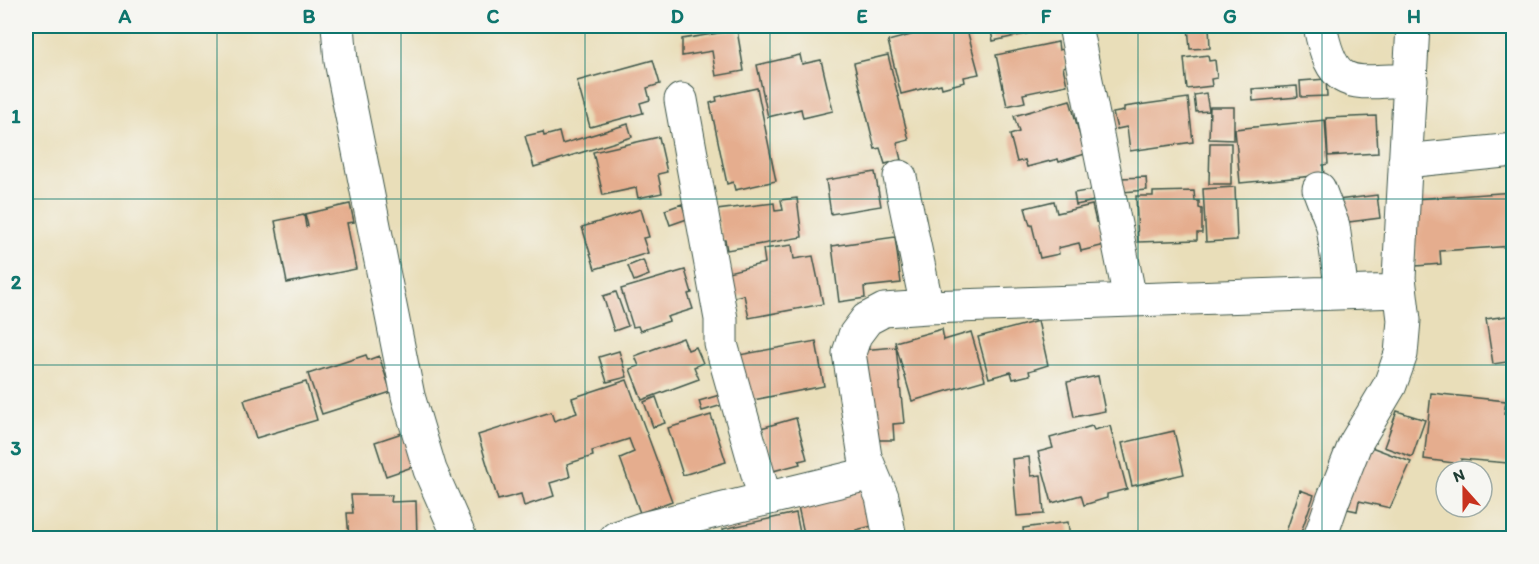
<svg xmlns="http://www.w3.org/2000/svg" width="1539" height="564" font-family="Itim,sans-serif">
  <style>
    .building { fill: #e5ad8e }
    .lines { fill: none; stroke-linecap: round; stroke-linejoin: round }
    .minor-casing { stroke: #3d5548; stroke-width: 35 }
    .minor { stroke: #fff; stroke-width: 33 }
    .grid { fill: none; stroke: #0f766e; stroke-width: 1.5; stroke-opacity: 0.55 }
    .neatline { fill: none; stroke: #0f766e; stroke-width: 2 }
    .grid-label { font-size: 20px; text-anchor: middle; font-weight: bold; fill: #0f766e }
  </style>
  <rect width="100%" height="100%" fill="#f6f6f2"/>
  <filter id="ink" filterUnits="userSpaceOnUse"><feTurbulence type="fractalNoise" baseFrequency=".0167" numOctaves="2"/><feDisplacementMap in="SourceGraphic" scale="12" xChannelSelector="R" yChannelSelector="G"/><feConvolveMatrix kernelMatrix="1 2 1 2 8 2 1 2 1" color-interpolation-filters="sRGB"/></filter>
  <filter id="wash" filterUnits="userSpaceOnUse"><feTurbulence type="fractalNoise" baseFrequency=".008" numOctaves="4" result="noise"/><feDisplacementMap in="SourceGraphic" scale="24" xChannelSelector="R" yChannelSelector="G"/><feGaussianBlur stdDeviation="1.35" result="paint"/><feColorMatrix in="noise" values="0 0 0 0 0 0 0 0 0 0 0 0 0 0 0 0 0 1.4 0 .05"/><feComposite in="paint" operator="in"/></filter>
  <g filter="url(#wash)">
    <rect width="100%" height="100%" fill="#e9deb9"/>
    <g id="blocks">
      <path class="building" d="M933,26h33l13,48 -15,3 1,5 -23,6 -1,-4 -40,10 -13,-53 23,-6 -1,-4z
        M990,26h57l1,3 -55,12z
        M1209,26l1,22 -20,1 -2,-22z
        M737,30l7,41 -28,5 -4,-25 -30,5v-17z
        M1058,42l1,8 4,-1 4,17 -4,1 4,18 -44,9 2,8 -18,4 -11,-51z
        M800,55l2,9 19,-4 12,51 -30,7 -2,-9 -33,8 -11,-52z
        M888,55l21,85 -12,3 4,17 -16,4 -5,-16 -5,1 -21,-86z
        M1208,55l1,6 6,-1 2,18 -6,1 1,7 -25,3 -3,-31z
        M653,60l7,24 -13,4 3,12 -10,3 3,10 -53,14 -13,-46z
        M1326,79l1,17 -26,1 -1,-16z
        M1297,86l1,11 -45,4 -1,-12z
        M757,88l19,93 -41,9 -2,-8 -6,2 -17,-81 7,-2 -1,-4z
        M1206,93l3,18 -13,1 -2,-17z
        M1188,98l5,44 -63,9 -3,-24 -10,2 -4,-16 11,-2v-4z
        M1070,100l15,54 -26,8 -1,-3 -31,8 -2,-7 -8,2 -7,-27 9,-3 -5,-16z
        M1210,107h24v33l-25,-1z
        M1376,116l2,37 -50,3 -2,-38z
        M1325,120l3,44 -5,1 1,10 -84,8 -5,-54z
        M628,124l4,13 -98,30 -9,-31 18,-4 1,4 15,-4 3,12z
        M659,137l8,35 -9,2 4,19 -24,5 -2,-10 -33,7 -10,-43z
        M1210,143h21v41h-22z
        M875,172l6,34 -50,8 -5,-34z
        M1146,177l1,13 -25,2 -1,-14z
        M1235,187l2,53 -31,2 -3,-53z
        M1097,189l2,11 -23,5 -2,-12z
        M1194,191l1,10h4v7l3,1v24h-5v7l-59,2 -2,-46h17v-4z
        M1514,192l-1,54 -73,5 1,13 -25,2 -2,-67z
        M1377,195l3,23 -39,5 -3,-23z
        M797,198l5,39 -75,13 -2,-10h-4l-4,-30 57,-7 1,8 8,-1 -2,-10z
        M1054,201l3,12 35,-8 4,17 3,-1 6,24 -24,6 -2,-8 -21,5 1,6 -19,4 -8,-33h-2l-5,-17z
        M350,204l4,18 -7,1 9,46 -69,14 -12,-62 29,-6 2,12 2,-1 -3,-12z
        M682,204l5,15 -17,6 -5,-15z
        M641,209l8,28 -6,1 5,15 -53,16 -13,-42z
        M895,237l6,46 -37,4 1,11 -26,4 -7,-56z
        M792,245l2,14 19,-3 10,48 -74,14 -5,-23 -15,3 -5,-25 41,-10 -2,-14z
        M643,260l6,15 -15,6 -6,-15z
        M685,270l7,23 -4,1 5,15 -26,8 2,4 -29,10 -2,-5 -5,1 -12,-38z
        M616,292l12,34 -14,5 -11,-35z
        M1514,315v46l-21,3 -7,-45z
        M1038,321l10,44 -19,6 1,4 -17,4 -2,-7 -22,6 -11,-41z
        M942,329l2,11 27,-8 14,48 -73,21 -17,-59z
        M683,338l5,12 8,-3 7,16 -9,4 5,12 -57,21 -12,-31 9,-3 -4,-10z
        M816,341l8,45 -76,15 -9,-46z
        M896,347l8,76 -11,1 1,16h-20l-13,-90z
        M619,351l8,26 -20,5 -8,-25z
        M366,355l2,5 11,-4 12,36 -69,22 -14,-40z
        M1098,376l7,35 -31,6 -7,-35z
        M627,380l45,121 -32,12 -20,-55 14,-6 -5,-13 -37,12 1,5 -26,8 3,13 -20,6 4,13 -30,10 -3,-12 -23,6 -20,-65 73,-23 3,9 23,-8 -5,-15z
        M306,382l11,38 -61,18 -12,-38z
        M1508,385h6v21h-6z
        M1431,393l75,8 -2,13 9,1 -5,48 -47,-4v5l-37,-5z
        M723,394l3,10 -24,7 -3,-10z
        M656,397l9,26 -12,4 -9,-25z
        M1397,411l28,9 -13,37 -28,-10z
        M711,415l15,47 -43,13 -15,-47z
        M796,418l11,41 -8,2 1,3 -27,7 -12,-43z
        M1092,426l2,4 16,-4 17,63 -20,5v4l-23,7 -3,-10 -29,8 -14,-51 15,-4 -3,-10z
        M1174,431l10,43 -52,12 -10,-43z
        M405,432l10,34 -29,10 -11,-34z
        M1366,445l45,17 -21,46 -31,-7 -2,10 -15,-3z
        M1029,457l2,19 10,-1 3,39 -27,2 -5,-57z
        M864,488l8,38 -16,4 2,8h-53l-8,-36z
        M1300,490l14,5 -15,43h-15z
        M351,495h41l-1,7 25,-1 1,37h-68l-2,-25h6z
        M796,513l5,25h-76l-2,-9z
        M1068,522l2,16h-46l-1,-10z"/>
    </g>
  </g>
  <g filter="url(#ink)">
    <use href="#blocks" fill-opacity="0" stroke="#3d5548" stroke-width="1.5"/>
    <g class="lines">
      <g class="minor-casing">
        <path id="minor" d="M338,26l3,35 67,335 22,74 30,68
          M1075,26l55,273
          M1320,26c13,67 32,56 91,54
          M681,100l40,219v25l44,155
          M1405,161l109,-11
          M900,177l27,130
          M1319,189l14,37 9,67
          M616,538l26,-9 230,-56
          M890,538l-8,-41 -17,-40 -16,-104 6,-18 12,-16 17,-9 43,-3 472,-16
          M1320,538l13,-38 22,-56 35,-59 11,-31 3,-34 -5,-42 14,-252"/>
      </g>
      <use href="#minor" class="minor"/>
    </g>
  </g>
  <path class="grid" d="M217,26v512M401,26v512M585,26v512M770,26v512M954,26v512M1138,26v512M1322,26v512M26,199h1488M26,365h1488"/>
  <rect width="1539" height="564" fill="none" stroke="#f6f6f2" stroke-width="66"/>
  <g transform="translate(1464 489) rotate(339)"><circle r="28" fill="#f6f6f2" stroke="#a0aca6" stroke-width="1.5"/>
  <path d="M0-4.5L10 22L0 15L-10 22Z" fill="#c8321e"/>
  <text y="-9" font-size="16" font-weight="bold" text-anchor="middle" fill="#1f3d34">N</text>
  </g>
  <rect x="33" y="33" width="1473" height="498" class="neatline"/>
  <g class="grid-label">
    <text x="125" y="23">A</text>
    <text x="309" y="23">B</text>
    <text x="493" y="23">C</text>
    <text x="677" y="23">D</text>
    <text x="862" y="23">E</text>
    <text x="1046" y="23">F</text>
    <text x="1230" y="23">G</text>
    <text x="1414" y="23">H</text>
    <text x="16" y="123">1</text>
    <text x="16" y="289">2</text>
    <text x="16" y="455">3</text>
  </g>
</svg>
